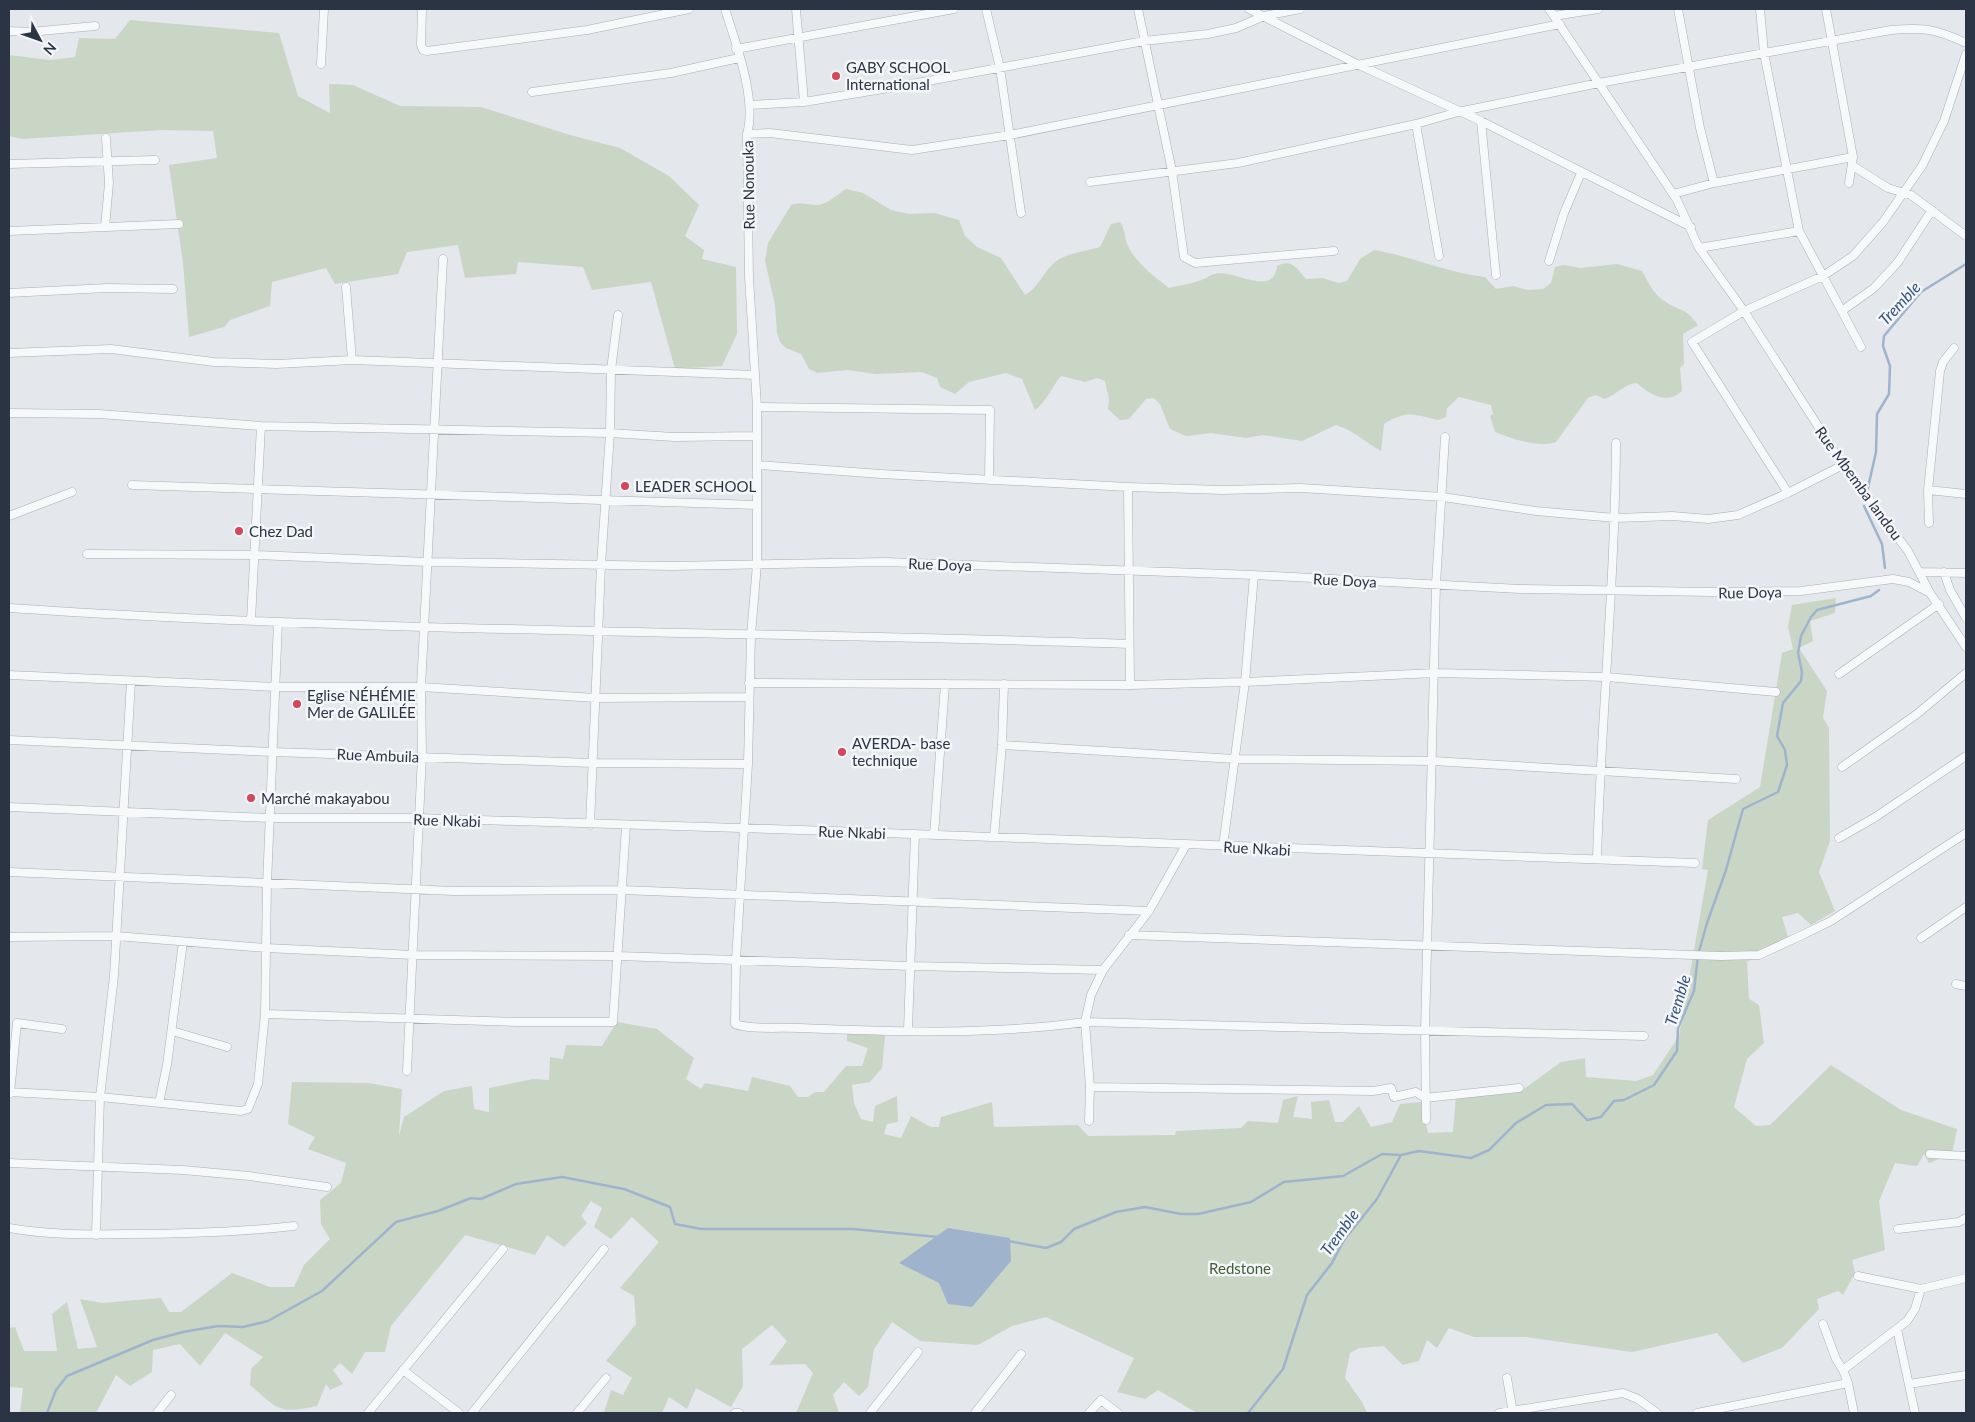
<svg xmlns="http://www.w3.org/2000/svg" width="1975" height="1422" font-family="Lato,sans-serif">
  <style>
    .green { fill: #c9d6c5 }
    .water { fill: #9fb4cc }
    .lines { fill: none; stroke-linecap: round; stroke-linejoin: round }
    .stream { stroke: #9fb4cc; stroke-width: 2.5 }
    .street-casing { stroke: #a9aeb7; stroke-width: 9 }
    .street { stroke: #f7f8fa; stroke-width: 8 }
    .poi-dot { fill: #d1495b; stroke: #f4f6f9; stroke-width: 2 }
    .labels { text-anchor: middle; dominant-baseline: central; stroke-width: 5; stroke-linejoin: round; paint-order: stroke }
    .poi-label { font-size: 15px; fill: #2b3445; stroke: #f4f6f9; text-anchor: start }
    .street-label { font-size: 15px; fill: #2b3445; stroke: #f4f6f9 }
    .park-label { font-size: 15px; fill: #3f6138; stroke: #f4f6f9 }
    .water-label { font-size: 16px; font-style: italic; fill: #34527a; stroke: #f4f6f9 }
  </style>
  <rect width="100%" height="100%" fill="#e4e7ec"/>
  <path class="green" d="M130,20l149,13 19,63 32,17 -1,-29 24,1 47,21 81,1 89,28 50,13 49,28 30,29 -14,31 19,14 -2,9 34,8 1,67 -15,32 -47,3 -24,-87 -59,8 -9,-23 -65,-5 -2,12 -51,4 -7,-33 -51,7 -9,22 -63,10 -9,-16 -54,14 -2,24 -40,14 -6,7 -35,10 -6,-74 -14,-98 48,-7 -4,-27 -52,-1 -139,9 -13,-3v-81l41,5 25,-3 4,-19 36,1z
    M846,189l17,4 28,17 18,4 25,-1 25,7 6,16 12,11 24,11 24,37c14,-8 18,-23 30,-33 11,-9 32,-11 45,-15l11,-23 9,-2c6,9 4,17 9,26 9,17 26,29 40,40 11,-3 24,-4 35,-9 3,-1 6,-4 10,-5 20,-6 59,25 63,-8 15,-8 20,3 29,13l16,-1 17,5 8,-2 13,-22 14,-9c37,6 73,23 111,27l11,12 17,-3 15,4 15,-1 8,-6 4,-16 9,-2 16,3 37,-4 25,7c6,10 11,23 21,29 16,12 22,6 35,25l-15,9 1,30 -4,4 2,23c-15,14 -32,4 -45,-8 -14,1 -20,12 -33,16l-8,-4 -8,3 -32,44c-19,6 -43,-3 -61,-10l-5,-16 3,-2 -2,-9 -32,-8 -12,11 -1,9 -8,3c-24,-6 -32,-10 -54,4l-3,27c-18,-10 -26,-20 -45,-26l-34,16 -39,-6 -17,3 -35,-5 -25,3 -16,-7 -10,-25 -6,-6 -8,1 -17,20 -9,1 -12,-11 1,-10 -4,-18 -8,-3 -12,4 -24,-6c-9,11 -15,26 -26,34l-13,-31 -16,-6 -37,9 -14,12 -15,-7 -3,-9 -15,-6 -46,2 -28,-4 -31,3 -8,-4 -8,-15 -15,-6 -6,-6 -3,-9 -2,-28 -10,-44 3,-18 23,-38c10,-4 17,0 27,0 10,-1 20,-11 28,-16z
    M1836,598l-1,15 -25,8 3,20 -14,7 28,43 -4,27 6,10 1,113 -11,31 16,39 -24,14 -13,-12 -16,4 7,23 -42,22 2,37 10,6 5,38 -17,16 -13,48 22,19 14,-1 61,-60 70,45 56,19 -5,25 -23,9 -5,-9 -7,12 -22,-3 -16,38 6,49 -33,10 3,13 -12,22 -5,-4 -21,8 2,10 -37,39 -39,15 -26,-30 -85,19 -106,-15h-52l-25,-9 -12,20 -10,-8 -8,21 -16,4 -19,-19 -25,2 -9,5 -5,25 17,24 5,11h-170l-39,-23 -13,9 -28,-7 17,-34 -88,-41 -34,9 -34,19 -58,-4 -28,-19 -18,27 -6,38 -9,9 -15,-14 -11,13 6,18h-43l17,-40 -8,-9 -36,1 18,-24 -15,-16 -30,24 1,37 -12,21 -35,-19 -9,21 -18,-12 -7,16h-58l7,-23 12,5 9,-17 -26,-17 30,-37 -2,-28 -14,-8 39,-46 -27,-25 -21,22 -17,-12 8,-19 -11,-7 -10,15 6,7 -23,24 -17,-12 -12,20 -70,-20 -74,91 -6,26h-20l-13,22 -12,-11 -7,7 10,14 -13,6 -4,-6 -9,22c-39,8 -38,4 -67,-21l1,-16 12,-12 -38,-24 -25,33 -20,-22 -27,6 -1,22 -22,14 -14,-11 -20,38h-76l3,-25 -14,-1v-59l6,-1 9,24h33l-5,-37 15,-12 11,47 19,-2 -17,-48 22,4 59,-5 8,14h12l51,-39 38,14h24l10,-22 26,-26 -9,-15 -1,-24 21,-17 5,-20 -38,-14 7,-12 -27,-13 4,-42 77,1 33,6 -3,47 5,-19 40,-26 28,-5 2,23 15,3v-24l44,-9 16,1 1,-23 13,2 3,-14 36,1 15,-24 40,7 37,29 -8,21 15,10 4,-6 43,8 4,-14 38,9 8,11h10l7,-5h9l22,-26h16l6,-18 -21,-7v-12l29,2 9,5 -3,32 -12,14 -18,3 2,18 7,16 12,3 2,-16 22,-10 1,26 -11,2 -3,10 17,4 10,-22 20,11h8l2,-10 51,-15 2,25 84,-2 10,11 87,-1 1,-4 65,-3 7,-7 30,2 5,-23 15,-4 -5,21 19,2 -1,-17 18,-2 6,22h8l16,-16 12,21 21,-5 8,-18 21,-2 7,31 25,-1 3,-37 64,-3 41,-30 24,-4 1,19 50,4 17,-6 26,-39 29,-166 -6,-1 6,-49 52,-33 22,-134 11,-4 -5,-22 4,-22z"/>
  <path class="water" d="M948,1228l62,10 1,23 -39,46 -24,-3 -9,-21 -40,-20z"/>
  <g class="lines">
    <path class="stream" d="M1867,492l9,-40 1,-38 12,-20 1,-28 -7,-20 1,-10 37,-44 45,-28
      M1864,506l18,38 3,24
      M1008,1241l38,7 15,-6 13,-13 42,-17 29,-5 36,7h17l53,-12 33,-20 59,-6 39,-22 19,1
      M47,1413l9,-23 11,-14 86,-36 30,-8 35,-6 25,1 25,-6 54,-30 74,-69 42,-11 33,-13 10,1 35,-15 46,-7 62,12 46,18 5,17 26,5h152l85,8
      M1248,1413l35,-44 24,-74 25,-32 12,-23 33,-41 24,-44 18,-4 52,7 18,-8 27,-27 30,-18 26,-1 15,16 14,-3 13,-16 10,-1 30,-15 23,-34 1,-23 16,-37 4,-36 9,-32 19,-53 17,-61 35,-17 9,-27 -2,-15 -8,-14 6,-33 18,-22 1,-9 -4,-19 3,-17 10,-19 6,-7 54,-14 8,-6"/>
    <g class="street-casing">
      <path id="street" d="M422,9l-1,36 2,5 4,1 160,-21 102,-21
        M725,9c11,35 32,90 22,125l2,143 8,130v157l-6,71 -3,129 -12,196 -1,64c15,6 47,3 64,4 95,4 192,7 286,-6l559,14
        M796,9l8,93
        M986,9l14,59 21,145
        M1138,9l34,162 12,86 11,6 139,-12
        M1249,9l108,55 124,57 210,106
        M1549,9l128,191 22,48 45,63 99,154 65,86 22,42 36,54
        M1678,9l22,119 14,55
        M1760,9l4,44 35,178 62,116
        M1826,9l27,148 -4,26
        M1554,16l44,-7
        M9,31l21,1 65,-6
        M736,49l218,-40
        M321,64l3,-55
        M532,92l139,-19 68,-15
        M750,105l54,-3 97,-16 243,-45 64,-7 28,-6 28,-12 36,-7
        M1481,121l15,154
        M1416,124l23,132
        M747,134l23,-1 142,17 98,-15 550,-111
        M9,164l146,-4
        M1853,166l35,22 23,7 55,41
        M1090,182l148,-19 178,-39 42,-12 141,-29 292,-53c33,-3 45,-1 75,13
        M1673,194l41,-11 139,-26
        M105,227l4,-44 -3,-45
        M9,231l170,-7
        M1699,248l100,-17
        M1549,261l15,-48 17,-40
        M346,287l6,73
        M9,293l98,-5 66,1
        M1843,310l31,-22 24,-26 34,-52
        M9,353l102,-4 103,13 63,2 75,-4 403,15
        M757,407l233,3 -1,70
        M9,413l90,1 162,12 349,7 64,4 83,-1
        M757,465l124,9 247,13 95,3 78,-2 142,9 93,14 79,7 58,-2 35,3 30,-4 50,-22 55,-28
        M132,485l625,20
        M1128,487l2,198
        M1928,490l38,4
        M1788,493l-96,-151 52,-31 79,-35 30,-20 30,-34 39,-56 22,-45 22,-67
        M9,516l63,-24
        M1929,523l-1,-33 12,-119 3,-9 11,-14
        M87,554l169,1 172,7 244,4 214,-4 368,13 266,14 191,3 90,-1 92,-12 16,3 21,11
        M1921,572l45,1
        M1944,572l6,18 16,28
        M9,608c373,25 747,23 1120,36
        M251,620l10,-194
        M1839,674l100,-70
        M9,675l267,12h145l175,11 153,-1
        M749,683l381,2 115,-3 190,-9 172,4 169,15
        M9,740l264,12 320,11 155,1
        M1002,745l233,14 198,2 303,18
        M1842,767l75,-53 49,-41
        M9,807l261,11h148l414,13 863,32
        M590,825l11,-260 9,-132 1,-63 7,-55
        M934,835l11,-151
        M994,837l8,-92 2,-61
        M1839,838l35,-20 92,-62
        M1223,846l22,-164 9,-107
        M1597,859c4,-139 18,-277 19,-416
        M9,872l445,19 169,-1 526,21
        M1129,935l592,21 38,-1 39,-18 33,-16 135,-88
        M9,937l107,-1 150,12 147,7 205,1 292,10 193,4
        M1921,938l45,-31
        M1956,984l10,2
        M265,1014l253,8h95l13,-196
        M908,1030l7,-196
        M172,1031l55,16
        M407,1071l15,-315 -1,-69 22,-428
        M1090,1087l283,4 18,-3 3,9 22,-5 9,6 94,-10
        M9,1092l91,5 141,14 7,-2 10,-25 7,-70 2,-130 11,-262
        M10,1093l7,-70 45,6
        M159,1103l8,-38 16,-123
        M1426,1120l-1,-89 11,-447 9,-147
        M1089,1121l1,-34 -5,-65 6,-27 12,-25 46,-59 37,-66
        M1930,1154l36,2
        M9,1163l174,7 66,6 78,11
        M9,1228c40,7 80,7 121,6 56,0 109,-2 164,-8
        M1898,1229l61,-7 7,-4
        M96,1235l4,-138 14,-121 17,-295
        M1858,1276l63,13 45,-11
        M1823,1324l13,35 7,11 5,13 6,30
        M1897,1329l18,84
        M403,1370l56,43
        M1843,1370l64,-49 8,-12 6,-20
        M1507,1378l6,35
        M1909,1384l57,-9
        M157,1413l14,-18
        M368,1413l135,-164
        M472,1413l132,-164
        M577,1413l29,-35
        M735,1413h4
        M870,1413l48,-61
        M975,1413l46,-59
        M1089,1413l12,-13 17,13
        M1499,1413l124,-20 15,6 19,14
        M1697,1413l151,-30"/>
    </g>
    <use href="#street" class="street"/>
  </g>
  <g class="poi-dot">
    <circle cx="836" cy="76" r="5"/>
    <circle cx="625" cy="486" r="5"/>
    <circle cx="239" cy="531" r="5"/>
    <circle cx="297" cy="704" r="5"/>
    <circle cx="842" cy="752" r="5"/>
    <circle cx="251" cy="798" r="5"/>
  </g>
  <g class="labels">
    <g class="poi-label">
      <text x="846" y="67">GABY SCHOOL<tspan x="846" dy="17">International</tspan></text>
      <text x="635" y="486">LEADER SCHOOL</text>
      <text x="249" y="531">Chez Dad</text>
      <text x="307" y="695">Eglise NÉHÉMIE<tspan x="307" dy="17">Mer de GALILÉE</tspan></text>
      <text x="852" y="743">AVERDA- base<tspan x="852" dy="17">technique</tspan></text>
      <text x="261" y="798">Marché makayabou</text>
    </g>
    <g class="street-label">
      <text transform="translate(748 185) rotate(-91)">Rue Nonouka</text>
      <text transform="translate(1859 483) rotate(54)">Rue Mbemba landou</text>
      <text transform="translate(940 564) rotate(2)">Rue Doya</text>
      <text transform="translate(1345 580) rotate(3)">Rue Doya</text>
      <text transform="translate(1750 592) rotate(-1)">Rue Doya</text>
      <text transform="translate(378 755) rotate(2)">Rue Ambuila</text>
      <text transform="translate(447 820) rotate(2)">Rue Nkabi</text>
      <text transform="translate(852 832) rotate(2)">Rue Nkabi</text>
      <text transform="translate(1257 848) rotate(3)">Rue Nkabi</text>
    </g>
    <g class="park-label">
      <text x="1240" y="1268">Redstone</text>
    </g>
    <g class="water-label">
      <text transform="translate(1899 303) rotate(-47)">Tremble</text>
      <text transform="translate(1677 1000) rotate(-73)">Tremble</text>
      <text transform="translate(1339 1232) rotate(-54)">Tremble</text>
    </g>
  </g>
  <rect width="1975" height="1422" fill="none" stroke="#2b3445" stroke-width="20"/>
  <g transform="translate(40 40) rotate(131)" stroke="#f4f6f9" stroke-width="4" paint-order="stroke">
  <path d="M0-4L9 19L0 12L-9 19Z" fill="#2b3445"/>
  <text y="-8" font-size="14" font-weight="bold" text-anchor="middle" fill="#2b3445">N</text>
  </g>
</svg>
